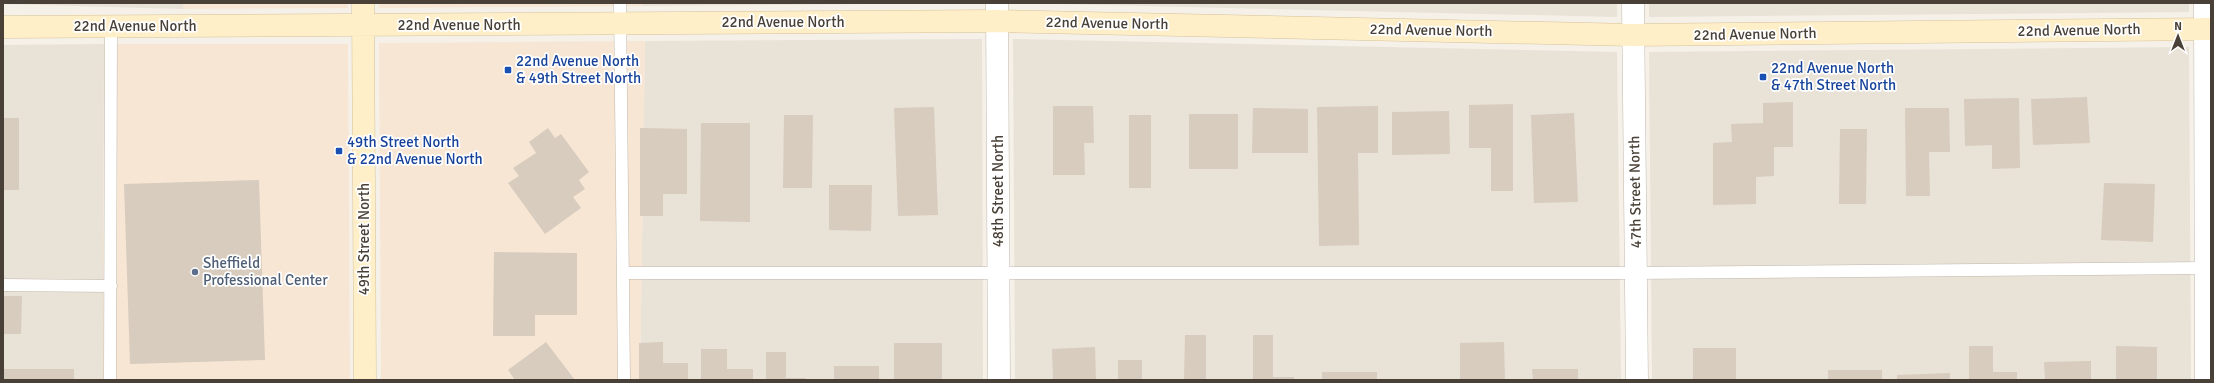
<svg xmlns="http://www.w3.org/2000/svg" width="2214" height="383" font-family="Signika,sans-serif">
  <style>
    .residential { fill: #e9e2d7 }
    .commercial { fill: #f7e6d4 }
    .building { fill: #d7ccbe }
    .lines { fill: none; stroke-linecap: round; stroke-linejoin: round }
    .service-casing { stroke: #c1b8ab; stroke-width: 13 }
    .minor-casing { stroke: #c1b8ab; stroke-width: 23 }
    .tertiary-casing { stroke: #c1b8ab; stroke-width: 23 }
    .secondary-casing { stroke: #d6c298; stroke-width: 23 }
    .service { stroke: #fff; stroke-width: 12 }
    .minor { stroke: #fff; stroke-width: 22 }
    .tertiary { stroke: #fff; stroke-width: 22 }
    .secondary { stroke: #ffefc9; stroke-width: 22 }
    .transit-dot { fill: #1a4fb4; stroke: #fff; stroke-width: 1.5 }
    .service-dot { fill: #5c6f8a; stroke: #fff; stroke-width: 1.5 }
    .labels { text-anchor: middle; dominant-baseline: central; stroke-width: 3.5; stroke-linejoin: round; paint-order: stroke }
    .street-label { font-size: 15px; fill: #494137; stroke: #fff }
    .transit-label { font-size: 15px; fill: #164399; stroke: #fff; text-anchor: start }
    .service-label { font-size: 15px; fill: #4e5e75; stroke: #fff; text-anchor: start }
  </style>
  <rect width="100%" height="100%" fill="#f5f1e9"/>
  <path class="residential" d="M3,3h180v6l-180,-5z
    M642,3h334l-334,3z
    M1012,3h605v14z
    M1649,3h540v9l-540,5z
    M982,39l1,341h-343l5,-339z
    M1013,39l604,13 4,328h-606z
    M104,44l-1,336h-100v-335z
    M2189,47l2,333h-539l-3,-328z"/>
  <path class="commercial" d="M183,3h164l1,5 -165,1z
    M379,3h263v3l-263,2z
    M645,41l-5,339h-259l-2,-337z
    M104,44h244l2,336h-247z"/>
  <path class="building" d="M2087,97l3,46 -57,2 -2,-46z
    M2019,98l1,70 -28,1v-24l-27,1 -1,-47z
    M1793,102v45h-19v29l-18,1v27l-43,1v-62l19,-1 -1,-18 32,-1v-20z
    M1513,104v87h-22v-43h-22v-43z
    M1053,106h40l1,37h-10l1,32h-32z
    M1378,106v47h-20l1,92 -40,1 -2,-139z
    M934,107l4,108 -40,1 -4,-108z
    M1253,108l55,1v44h-56z
    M1905,108h44l1,44h-21l1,44h-24z
    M1449,111l1,43 -58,1v-43z
    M1574,113l4,89 -44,1 -3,-88z
    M1189,114h49v55h-49z
    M784,115h29l-1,73h-29z
    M1129,115h22v73h-22z
    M3,118h16v72h-16z
    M701,123h49v99l-50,-1z
    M548,128l7,10 6,-4 28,38 -10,8 6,9 -12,8 8,11 -36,26 -37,-51 11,-7 -6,-8 23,-15 -7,-11z
    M640,128l47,1v65h-24v22h-23z
    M1840,129h27l-1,75h-27z
    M259,180l6,180 -135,4 -6,-180z
    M2104,183l51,1 -2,58 -52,-2z
    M829,185h43l-1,46 -42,-1z
    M494,252l83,1v62h-42v21h-42z
    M3,296h19l-1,38h-18z
    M1185,335h21v45h-22z
    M1253,335h20v42h21v3h-41z
    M546,342l29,38h-60l-7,-10z
    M663,342v21h25v17h-49v-37z
    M1504,342l1,38h-45v-37z
    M894,343h48v37h-48z
    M1969,346h24v26h24v8h-48z
    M2116,346l41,1v33h-41z
    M1095,347l1,33h-43l-1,-31z
    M1693,348h43v32h-43z
    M701,349h26v20h26v11h-52z
    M766,352h20v26h20v2h-40z
    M1118,360h24v20h-24z
    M2091,361v19h-46l-1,-18z
    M834,366h45v14h-45z
    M3,369h71v11h-71z
    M1532,369h46v11h-45z
    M1828,370h54v10h-54z
    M1322,372h55v8h-55z
    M1950,373v7h-53v-5z"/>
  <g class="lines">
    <g class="service-casing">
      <path id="service" d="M620,3l4,377
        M623,273h1012l571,-5
        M3,285l108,1
        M110,380l1,-354"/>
    </g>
    <g class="minor-casing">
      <path id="minor" d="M997,3l2,377
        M1633,3l4,377"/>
    </g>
    <g class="tertiary-casing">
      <path id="tertiary" d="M2205,3l1,377"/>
    </g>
    <g class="secondary-casing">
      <path id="secondary" d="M363,3l2,377
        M3,27l994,-6 636,14 578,-6"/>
    </g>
    <use href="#service" class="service"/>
    <use href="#minor" class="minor"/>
    <use href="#tertiary" class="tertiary"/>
    <use href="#secondary" class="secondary"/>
  </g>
  <g class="transit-dot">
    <rect x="504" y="66" width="8" height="8" rx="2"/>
    <rect x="1759" y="73" width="8" height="8" rx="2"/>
    <rect x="335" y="147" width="8" height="8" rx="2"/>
  </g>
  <circle class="service-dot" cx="195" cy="272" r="4"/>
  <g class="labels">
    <g class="street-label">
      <text x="783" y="22">22nd Avenue North</text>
      <text transform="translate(1107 23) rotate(1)">22nd Avenue North</text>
      <text x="459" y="25">22nd Avenue North</text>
      <text x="135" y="26">22nd Avenue North</text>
      <text transform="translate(1431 30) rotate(1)">22nd Avenue North</text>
      <text transform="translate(2079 30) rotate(-1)">22nd Avenue North</text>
      <text transform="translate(1755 34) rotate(-1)">22nd Avenue North</text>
      <text transform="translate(998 191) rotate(-90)">48th Street North</text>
      <text transform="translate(1635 192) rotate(-91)">47th Street North</text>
      <text transform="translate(364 239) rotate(-90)">49th Street North</text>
    </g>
    <g class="transit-label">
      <text x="516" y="61">22nd Avenue North<tspan x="516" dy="17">&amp; 49th Street North</tspan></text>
      <text x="1771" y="68">22nd Avenue North<tspan x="1771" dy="17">&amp; 47th Street North</tspan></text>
      <text x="347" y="142">49th Street North<tspan x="347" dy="17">&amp; 22nd Avenue North</tspan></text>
    </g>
    <g class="service-label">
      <text x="203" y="263">Sheffield<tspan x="203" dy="17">Professional Center</tspan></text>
    </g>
  </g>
  <rect width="2214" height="383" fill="none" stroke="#494137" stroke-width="8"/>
  <g transform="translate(2178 36)" stroke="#ffffff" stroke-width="3" paint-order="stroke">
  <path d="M0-3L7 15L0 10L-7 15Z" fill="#494137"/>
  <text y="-6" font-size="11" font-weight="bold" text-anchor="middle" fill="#494137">N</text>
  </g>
</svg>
